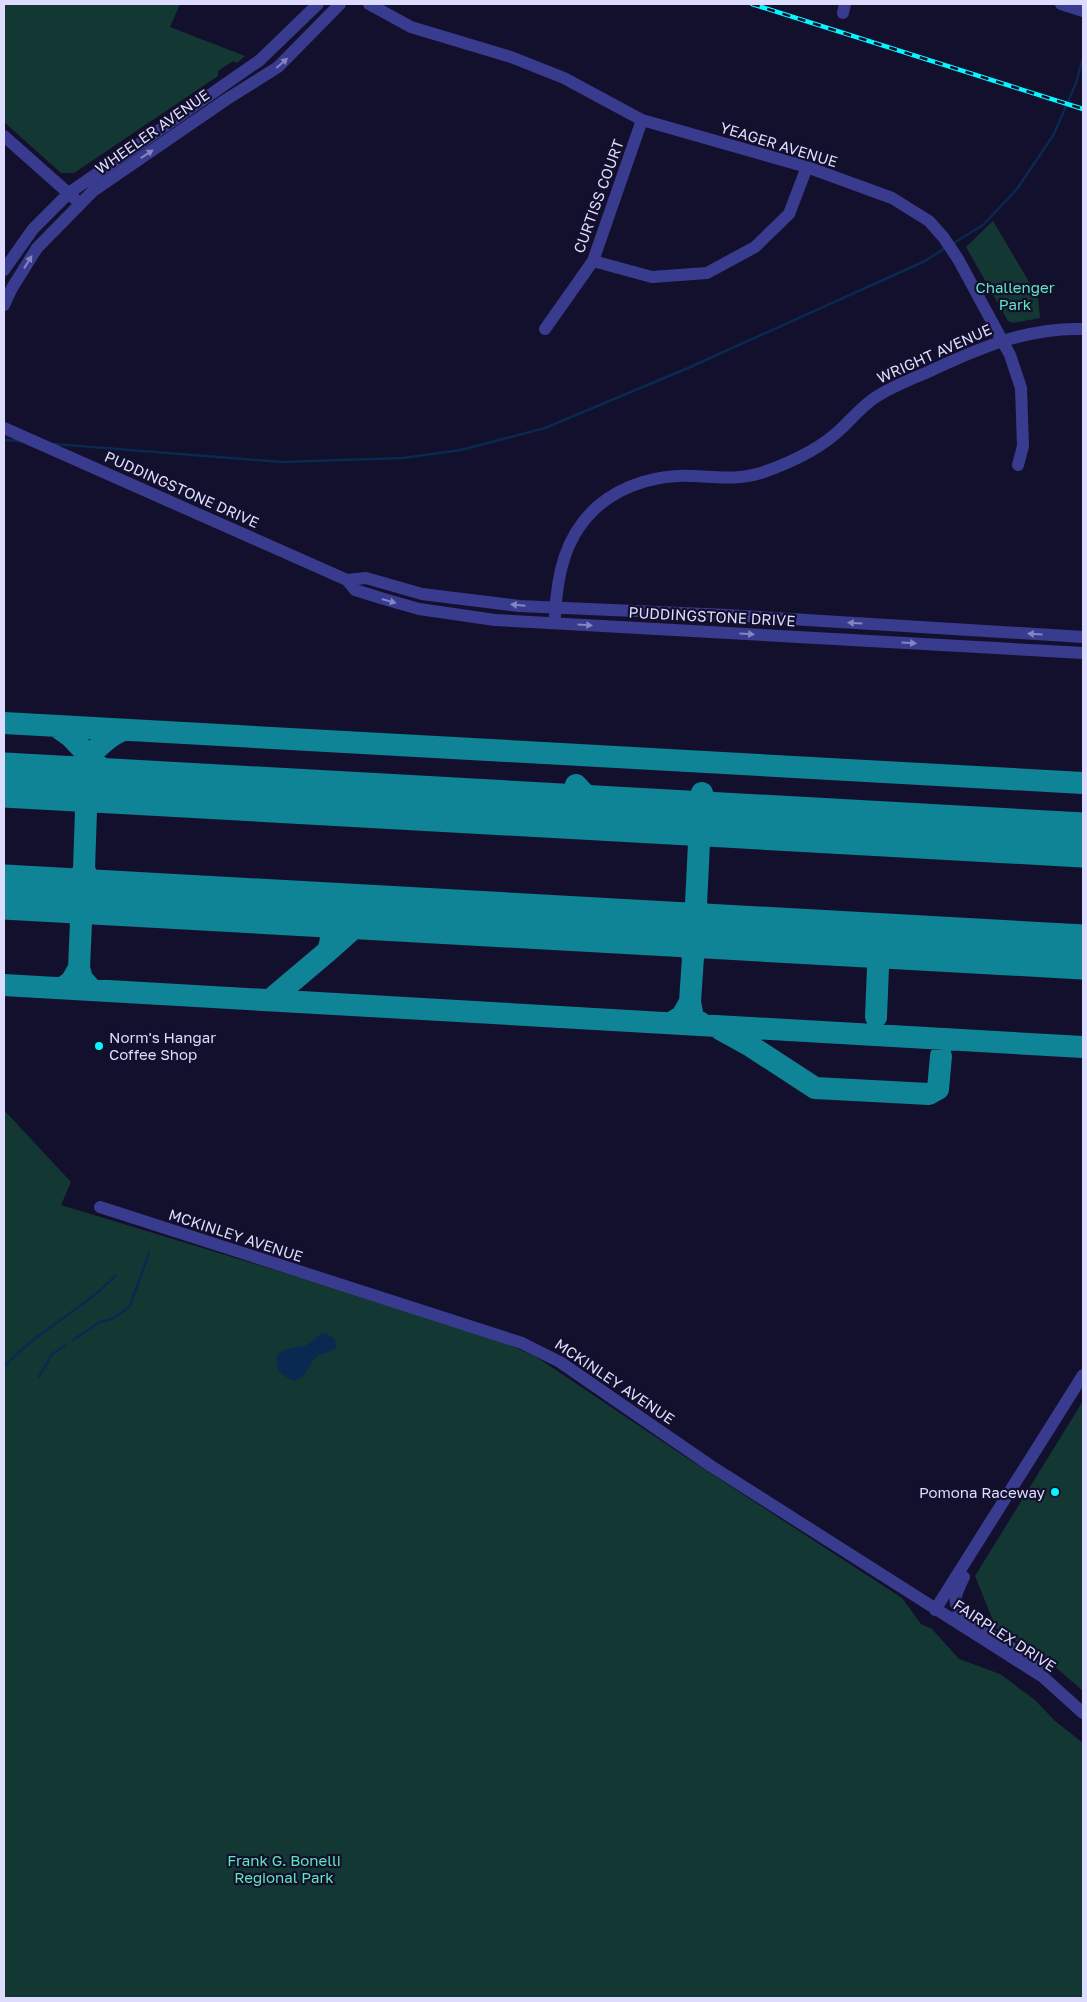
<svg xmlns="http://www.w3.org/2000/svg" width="1087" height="2002" font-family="'Golos Text',sans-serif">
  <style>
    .green { fill: #133733 }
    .water { fill: #0a2951 }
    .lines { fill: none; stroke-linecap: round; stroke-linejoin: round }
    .stream { stroke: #0a2951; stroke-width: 2.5 }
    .taxiway { stroke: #0e8496; stroke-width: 22 }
    .runway { stroke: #0e8496; stroke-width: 55 }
    .minor { stroke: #393c8e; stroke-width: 12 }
    .rail-casing { stroke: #08f7ff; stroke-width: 4.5 }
    .rail { stroke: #13102d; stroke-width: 2.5; stroke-dasharray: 8; stroke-linecap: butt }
    .oneway { fill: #8384c1 }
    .poi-dot { fill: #08f7ff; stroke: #13102d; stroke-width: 2 }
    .labels { text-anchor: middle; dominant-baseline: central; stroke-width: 4.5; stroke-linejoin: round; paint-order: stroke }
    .street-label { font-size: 15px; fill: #dddcff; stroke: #13102d }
    .park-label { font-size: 15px; fill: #61e6bc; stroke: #13102d }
    .poi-label { font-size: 15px; fill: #dddcff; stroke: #13102d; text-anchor: start }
  </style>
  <rect width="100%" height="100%" fill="#13102d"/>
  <path class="green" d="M4,4h176l-10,23 75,29 -8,7 -4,-2 -15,10v5l-144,97h-13l-57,-51z
    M993,221l45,76 2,21 -27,5 -5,-2 -42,-74z
    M4,1110l67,72 -10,23 418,127 56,24 149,100 218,142 19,26 11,5 27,30 41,15 35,26 20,21 28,22v255h-1079z
    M1083,1401v290l-30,-26 -57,-37 -21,-52z"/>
  <path class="water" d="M325,1333l10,6 1,8c-4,6 -11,5 -18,9 -12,7 -14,40 -39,15 -11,-28 20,-21 29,-27 7,-4 9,-10 17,-11z"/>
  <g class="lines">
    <path class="stream" d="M952,244l31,-19 34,-36 37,-55 22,-51 7,-25
      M4,440l17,1
      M54,444l228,18 121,-4 58,-8 84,-22 143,-60 237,-107 20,-13
      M73,1340l27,-18 14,-4 16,-12 19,-53
      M5,1366c32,-36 77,-55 110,-90
      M39,1377l13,-23 13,-8"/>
    <path class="taxiway" d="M4,723l1079,60
      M56,726l14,10 44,46 9,4
      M52,782c29,-8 44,-42 72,-52
      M58,783c15,6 25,10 28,28 8,-24 21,-21 42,-25
      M560,810l13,-6 5,-10 -2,-9 17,18 24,10
      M675,817c13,7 20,11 24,26l12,-16 15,-7
      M675,817c13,-5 22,-10 27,-24 4,15 12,20 24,27
      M84,869l2,-58
      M51,894c17,-4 26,-8 33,-25l8,19 18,10
      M51,894c17,6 24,11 30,28 6,-15 14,-19 29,-24
      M696,904l3,-61
      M307,908c21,11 29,19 21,43l37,-33 26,-5
      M669,928l16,11 8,18 5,-12 18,-14
      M673,928c12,-6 19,-11 23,-24l5,13 12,14
      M855,939c12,8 20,13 23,28 4,-12 11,-18 21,-25
      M79,968l2,-46
      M4,985l1079,62
      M62,988l9,-6 8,-14 3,11 10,11
      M270,1000l58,-49
      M690,1002l3,-45
      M876,1017l2,-50
      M671,1023l11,-7 8,-14 3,16 11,7
      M720,1029l29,16 66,43 114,6 9,-5 3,-33"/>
    <path class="runway" d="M4,780l1079,60
      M4,892l1079,60"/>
    <path class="minor" d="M369,4l42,23 100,30 53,21 78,42 165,47 85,31 37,23 15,17 14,21 52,96 11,33 2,58 -5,19
      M1061,4l22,7
      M843,13l2,-9
      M4,136l71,63
      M593,261l59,16 55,-4 48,-26 34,-33 18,-47
      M4,270l29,-41 36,-36 191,-133 58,-56
      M4,305l8,-17 25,-40 56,-57 134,-92 51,-32 62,-63
      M545,329l48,-68 49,-141
      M4,428l343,152 8,10 29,9 35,10 76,11 588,33
      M347,580l19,-2 56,16 97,12 208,9 356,22
      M555,616c2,-42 10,-81 43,-110 26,-22 62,-32 95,-30 24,1 45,4 68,-3 29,-10 60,-24 82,-46 10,-10 19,-20 30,-28 17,-12 36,-19 55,-27 49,-23 99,-45 155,-43
      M100,1207l422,136 38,19 151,104 332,211 40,36
      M964,1577c-9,18 -14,27 2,42l74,47
      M935,1610l148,-235"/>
    <g class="rail-casing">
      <path id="rail" d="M752,4l331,105"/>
    </g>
    <use href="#rail" class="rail"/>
  </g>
  <defs><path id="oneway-solid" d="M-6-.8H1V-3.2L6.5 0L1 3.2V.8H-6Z" transform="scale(1.25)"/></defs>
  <g class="oneway">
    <use href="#oneway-solid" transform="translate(282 63) rotate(-41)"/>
    <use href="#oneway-solid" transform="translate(147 154) rotate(-34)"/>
    <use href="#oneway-solid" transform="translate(28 262) rotate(-58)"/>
    <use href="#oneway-solid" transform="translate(389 601) rotate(16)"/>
    <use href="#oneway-solid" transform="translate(518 605) rotate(-175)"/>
    <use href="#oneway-solid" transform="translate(855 623) rotate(-177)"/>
    <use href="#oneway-solid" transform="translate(585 625) rotate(3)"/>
    <use href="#oneway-solid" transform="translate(747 634) rotate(3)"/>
    <use href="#oneway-solid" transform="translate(1035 634) rotate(-177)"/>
    <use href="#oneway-solid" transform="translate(909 643) rotate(3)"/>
  </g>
  <g class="poi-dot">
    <circle cx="99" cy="1046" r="5"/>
    <circle cx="1055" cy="1492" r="5"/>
  </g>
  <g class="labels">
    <g class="street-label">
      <text transform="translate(152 131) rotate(-35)">WHEELER AVENUE</text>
      <text transform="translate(779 144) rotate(17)">YEAGER AVENUE</text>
      <text transform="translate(598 196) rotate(-70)">CURTISS COURT</text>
      <text transform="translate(934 353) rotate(-24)">WRIGHT AVENUE</text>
      <text transform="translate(182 489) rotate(24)">PUDDINGSTONE DRIVE</text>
      <text transform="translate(712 616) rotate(3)">PUDDINGSTONE DRIVE</text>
      <text transform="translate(236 1235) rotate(18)">MCKINLEY AVENUE</text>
      <text transform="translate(615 1381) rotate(34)">MCKINLEY AVENUE</text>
      <text transform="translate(1005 1635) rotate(33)">FAIRPLEX DRIVE</text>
    </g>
    <g class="park-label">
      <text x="1015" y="287">Challenger<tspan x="1015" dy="17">Park</tspan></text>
      <text x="284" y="1860">Frank G. Bonelli<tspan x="284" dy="17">Regional Park</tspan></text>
    </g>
    <g class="poi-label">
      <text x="109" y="1037">Norm's Hangar<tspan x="109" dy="17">Coffee Shop</tspan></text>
      <text x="1045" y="1492" text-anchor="end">Pomona Raceway</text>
    </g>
  </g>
  <rect width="1087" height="2002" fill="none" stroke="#dddcff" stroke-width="10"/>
</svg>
